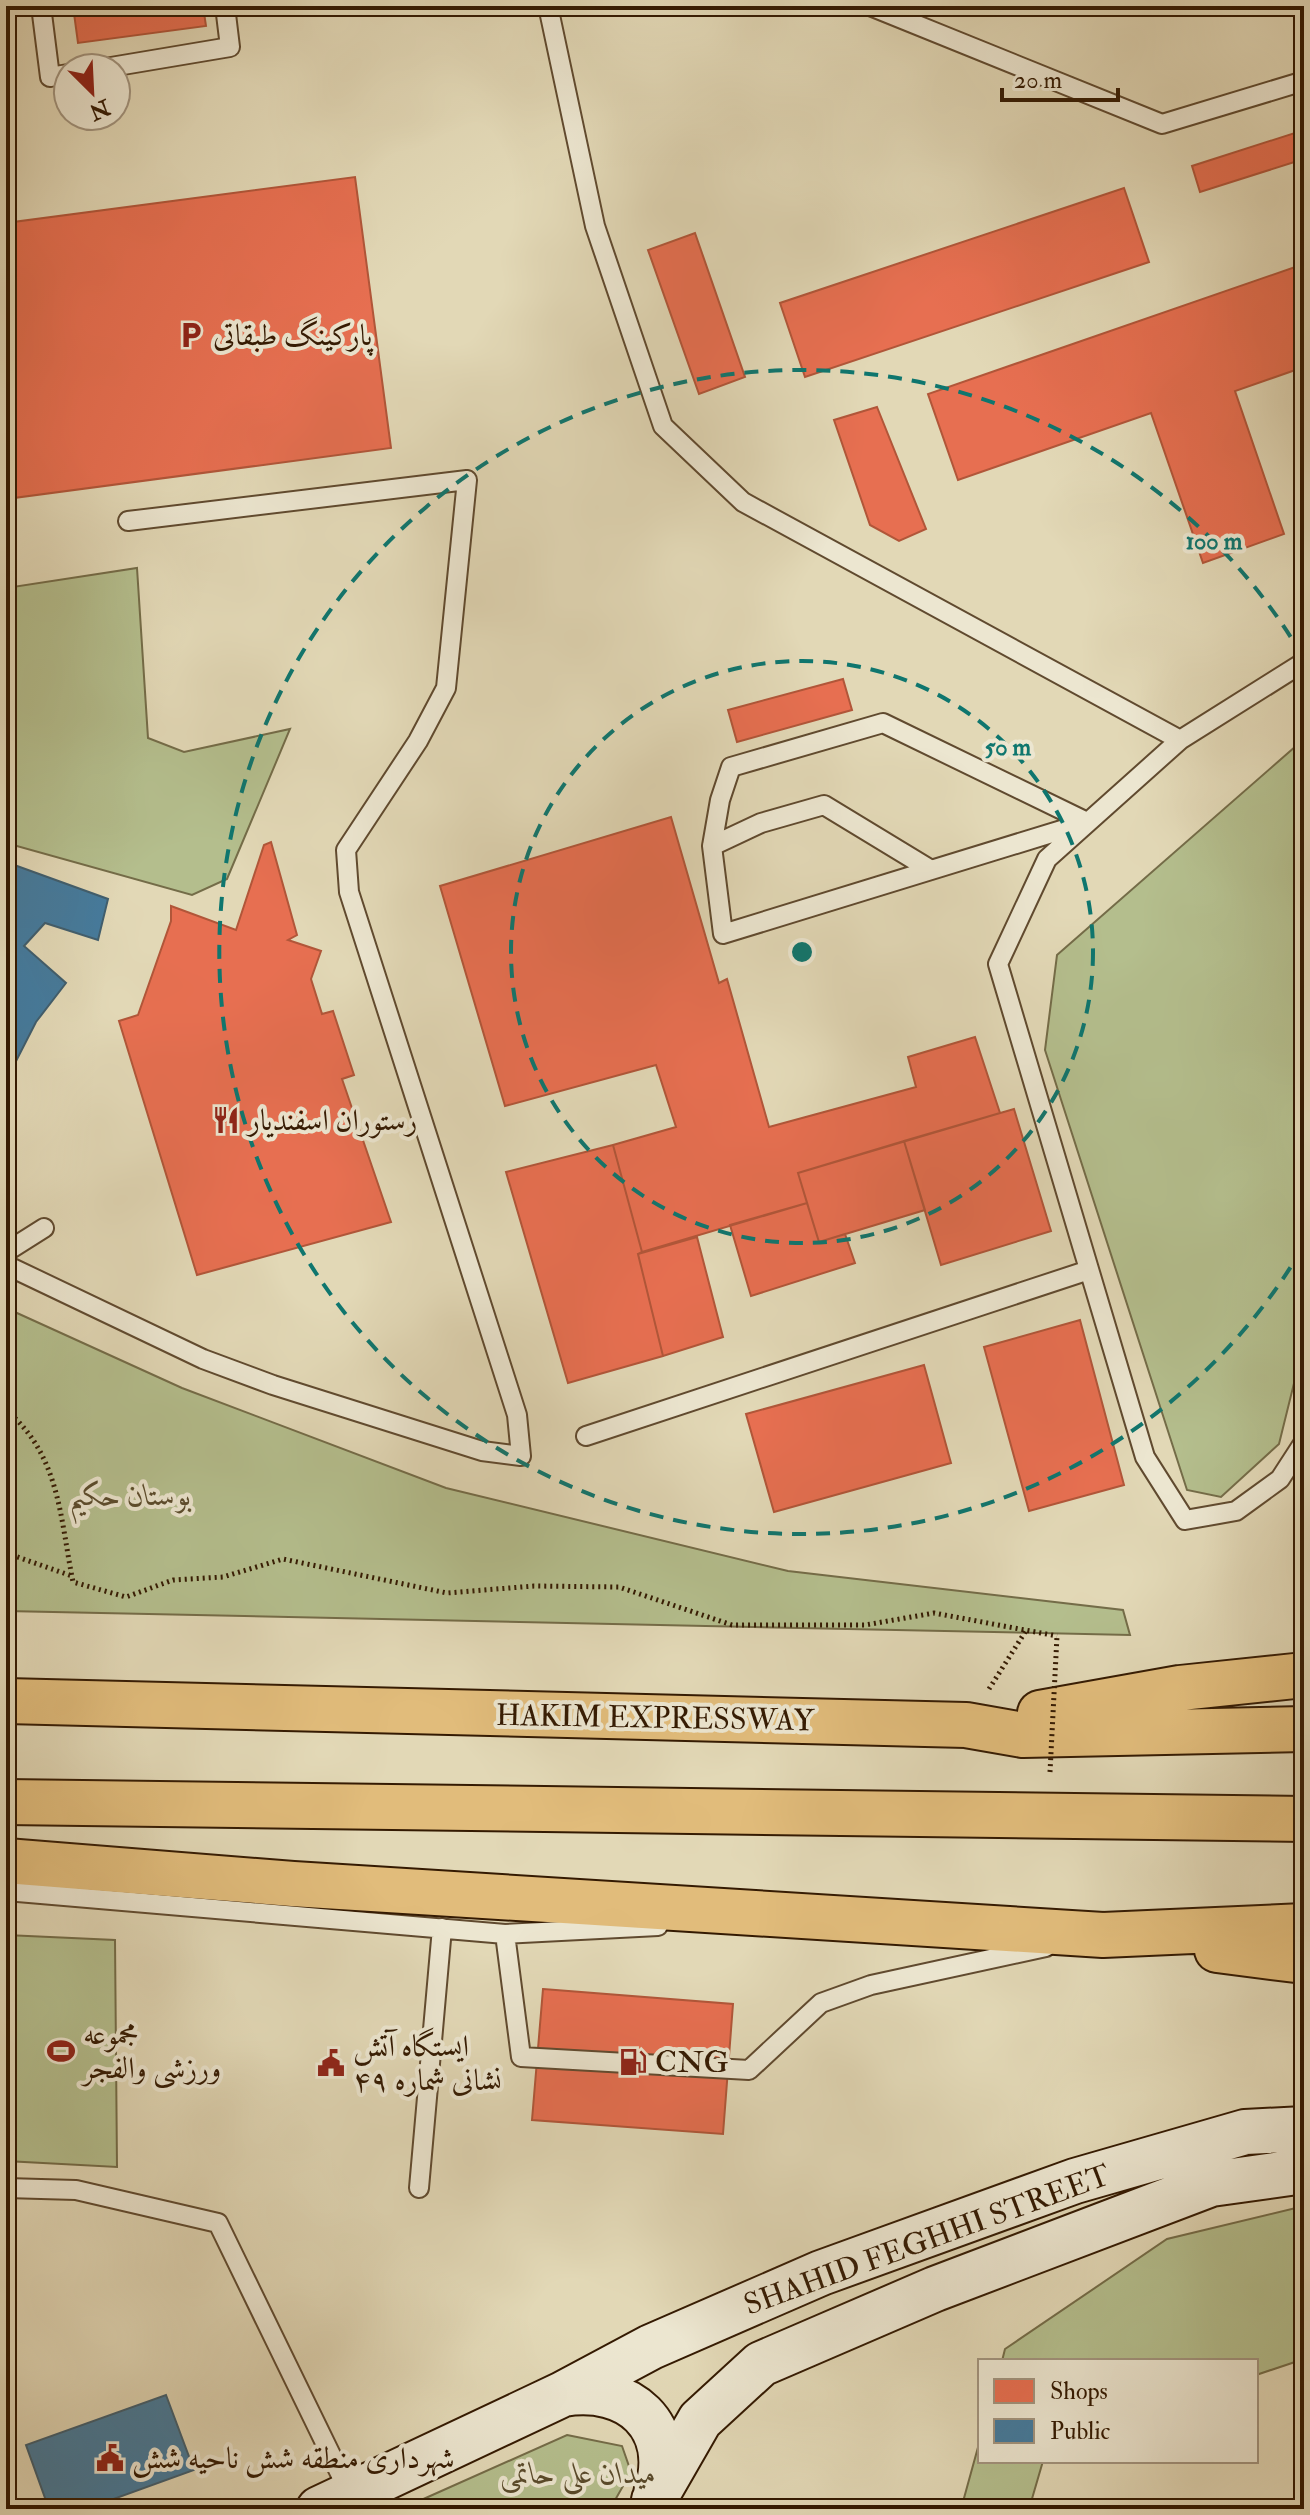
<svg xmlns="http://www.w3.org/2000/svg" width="1310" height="2515" font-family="'IM FELL Double Pica',Amiri,serif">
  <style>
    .green { fill: #b4be8d; stroke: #746c48; stroke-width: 2 }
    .shops { fill: #e76f51; stroke: #b15639; stroke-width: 2 }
    .public { fill: #457b9d; stroke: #405e6e; stroke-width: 2 }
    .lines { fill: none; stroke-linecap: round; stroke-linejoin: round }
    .lane-casing { stroke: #604a2f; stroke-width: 22 }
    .secondary-casing { stroke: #341a02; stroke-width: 48 }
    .highway-casing { stroke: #341a02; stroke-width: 48 }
    .path { stroke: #341a02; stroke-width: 5; stroke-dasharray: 2 4; stroke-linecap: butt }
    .lane { stroke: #ece6d0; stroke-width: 18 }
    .secondary { stroke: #ece6d0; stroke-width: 44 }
    .highway { stroke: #e1bc7b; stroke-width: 44 }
    .path-bridge { stroke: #341a02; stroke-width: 5; stroke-dasharray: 2 4; stroke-linecap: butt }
    .ring { fill: none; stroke: #0f766e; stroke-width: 4; stroke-dasharray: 14 10 }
    .labels { text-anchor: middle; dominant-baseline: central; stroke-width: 8; stroke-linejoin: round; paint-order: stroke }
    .poi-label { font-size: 30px; fill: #341a02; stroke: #ece6d0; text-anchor: start }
    .park-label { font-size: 30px; font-style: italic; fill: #5a4b2c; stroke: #ece6d0 }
    .street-label { font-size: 30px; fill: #341a02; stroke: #ece6d0 }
    .centre { fill: #0f766e; stroke: #ece6d0; stroke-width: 4 }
    .ring-label { font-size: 24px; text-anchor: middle; font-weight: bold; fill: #0f766e; stroke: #ece6d0; stroke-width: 8; stroke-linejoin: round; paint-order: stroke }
  </style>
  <rect width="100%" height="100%" fill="#e2d8b6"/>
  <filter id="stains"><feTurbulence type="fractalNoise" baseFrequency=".0025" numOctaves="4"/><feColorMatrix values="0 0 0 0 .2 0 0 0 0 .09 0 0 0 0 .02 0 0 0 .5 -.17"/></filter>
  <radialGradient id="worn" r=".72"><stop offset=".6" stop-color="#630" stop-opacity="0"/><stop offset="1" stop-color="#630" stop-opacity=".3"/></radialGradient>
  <path class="green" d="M137,568l11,170 36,14 106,-23 -63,150 -35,16 -186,-52v-255z
    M1304,739l-4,620 -21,85 -58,53 -34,-7 -142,-440 12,-95z
    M6,1308l176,80 264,100 342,83 335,39 7,25 -1124,-24z
    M6,1935l109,5 2,227 -111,-6z
    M1304,2206v153l-48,16v-14h-254l3,-12 162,-110z
    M567,2435l55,11 9,26 -21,37h-209z
    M980,2440v21h63l-14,48h-68z"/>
  <path class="shops" d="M73,6h130l3,20 -128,17z
    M1304,130v29l-104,33 -8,-26z
    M355,177l36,271 -385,51v-276z
    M1124,188l25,74 -344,115 -25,-74z
    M695,233l50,144 -46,17 -51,-144z
    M1304,264v103l-69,24 49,143 -81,29 -52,-150 -193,67 -30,-86z
    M877,407l49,122 -27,12 -29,-16 -36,-105z
    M843,679l9,31 -115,32 -9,-32z
    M671,817l48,166 8,-4 42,148 147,-40 -8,-30 67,-20 25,76 -202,60 9,30 -165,49 -29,-107 63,-18 -20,-62 -151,41 -65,-220z
    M271,842l26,93 -9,5 33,11 -10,28 11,35 11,-3 21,64 -12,4 49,143 -194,53 -78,-254 19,-6 33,-94v-15l65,24 28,-85z
    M1014,1109l37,122 -110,34 -37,-124z
    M904,1141l21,69 -106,32 -21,-69z
    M613,1145l29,107 -4,2 25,102 -95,27 -62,-211z
    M807,1203l12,39 26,-8 10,29 -104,33 -21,-71z
    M697,1237l26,100 -60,19 -25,-102z
    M1080,1320l44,165 -95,26 -45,-164z
    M924,1365l27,98 -177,49 -28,-98z
    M543,1989l190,15 -10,130 -191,-14z"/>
  <path class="public" d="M6,862l102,37 -10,41 -53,-17 -21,23 42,37 -30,39 -25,49 -5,-4z
    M166,2395l28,75 -108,39h-37l-23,-64z"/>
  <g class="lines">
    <g class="lane-casing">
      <path id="lane" d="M41,6l9,71 18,-3
        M548,6l47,220 68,200 80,76 437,238
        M870,6l292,118 142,-43
        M105,68l125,-21 -5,-41
        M1304,662l-124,78 -133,119 -49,105 147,493 40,63 51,-9 44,-32 24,-37
        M712,846l8,-46 11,-33 152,-44 204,99
        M931,870l-107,-65 -63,18 -49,23 11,88 358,-110
        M1304,1183v6
        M6,1252l38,-24
        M6,1265l197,94 70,26 209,66 39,5 -4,-41 -168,-523 -3,-42 72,-109 28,-53 21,-208 -339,41
        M586,1436l503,-166
        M6,1891l499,43 16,123 228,13 72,-67 50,-18 175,-38
        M505,1934l153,-8
        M6,2188l70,2 142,33 132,271
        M419,2188l23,-260"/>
    </g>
    <g class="secondary-casing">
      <path id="secondary" d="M563,2394l88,-47 170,-74 254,-92 170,-49 59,-3
        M654,2500l46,-80 61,-56 174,-75 276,-105 93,-13
        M319,2509l244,-115c66,-11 115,32 93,100"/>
    </g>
    <g class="highway-casing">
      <path id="highway" d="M6,1701l960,24 57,10 281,-6
        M1040,1713l140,-25 124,-13
        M6,1802l1298,17
        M6,1861l287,23 810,51 201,-9
        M1217,1950l87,11"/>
    </g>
    <path class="path" d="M6,1410c54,45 54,108 67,172l53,15 47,-17 50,-3 60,-18 164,34 87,-7 85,1 113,38h133l69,-12 123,23
      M6,1553l66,23
      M989,1689l38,-60"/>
    <use href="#lane" class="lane"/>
    <use href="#secondary" class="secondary"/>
    <use href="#highway" class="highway"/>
    <path class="path-bridge" d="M1050,1772l7,-136"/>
  </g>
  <g class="ring">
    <circle cx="802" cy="952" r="291"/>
    <path d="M1303 1247A582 582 0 1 1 1303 657"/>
  </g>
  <defs>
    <g id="parking-bare" transform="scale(2.16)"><path d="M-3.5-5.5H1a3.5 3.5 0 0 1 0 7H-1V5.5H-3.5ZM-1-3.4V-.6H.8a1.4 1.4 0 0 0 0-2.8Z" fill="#8f2418" stroke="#ece6d0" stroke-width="2.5" paint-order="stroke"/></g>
    <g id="restaurant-bare" transform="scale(2.16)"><path d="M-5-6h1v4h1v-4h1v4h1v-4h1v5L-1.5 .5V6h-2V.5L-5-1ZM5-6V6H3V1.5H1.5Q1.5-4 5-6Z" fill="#8f2418" stroke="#ece6d0" stroke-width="2.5" paint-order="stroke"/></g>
    <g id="stadium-bare" transform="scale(2.16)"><path d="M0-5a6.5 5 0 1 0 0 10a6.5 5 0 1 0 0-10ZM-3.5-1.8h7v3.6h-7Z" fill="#8f2418" stroke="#ece6d0" stroke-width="2.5" paint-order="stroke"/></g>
    <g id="fuel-bare" transform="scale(2.16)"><path d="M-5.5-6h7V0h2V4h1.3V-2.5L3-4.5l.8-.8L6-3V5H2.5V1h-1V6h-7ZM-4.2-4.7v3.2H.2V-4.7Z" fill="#8f2418" stroke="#ece6d0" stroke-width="2.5" paint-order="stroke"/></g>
    <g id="civic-bare" transform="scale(2.16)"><path d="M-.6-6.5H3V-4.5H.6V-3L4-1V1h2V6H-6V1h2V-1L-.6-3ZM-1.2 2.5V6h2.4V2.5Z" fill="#8f2418" stroke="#ece6d0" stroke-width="2.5" paint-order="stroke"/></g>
  </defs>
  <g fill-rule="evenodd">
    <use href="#parking-bare" x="191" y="335"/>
    <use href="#restaurant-bare" x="226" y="1120"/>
    <use href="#stadium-bare" x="61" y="2051"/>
    <use href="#fuel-bare" x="633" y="2062"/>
    <use href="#civic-bare" x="331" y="2063"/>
    <use href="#civic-bare" x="110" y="2458"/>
  </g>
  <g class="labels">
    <g class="poi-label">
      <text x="213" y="335">پارکینگ طبقاتی</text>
      <text x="248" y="1120">رستوران اسفندیار</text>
      <text x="83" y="2034">مجموعه<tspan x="83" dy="34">ورزشی والفجر</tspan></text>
      <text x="353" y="2046">ایستگاه آتش<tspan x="353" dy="34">نشانی شماره ۴۹</tspan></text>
      <text x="655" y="2062">CNG</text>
      <text x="132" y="2458">شهرداری منطقه شش ناحیه شش</text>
    </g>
    <g class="park-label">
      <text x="130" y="1495">بوستان حکیم</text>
      <text x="578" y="2473">میدان علی حاتمی</text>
    </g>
    <g class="street-label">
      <text transform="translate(655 1718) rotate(1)">HAKIM EXPRESSWAY</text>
      <text transform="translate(927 2240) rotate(-20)">SHAHID FEGHHI STREET</text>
    </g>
  </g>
  <circle cx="802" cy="952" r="12" class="centre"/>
  <g class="ring-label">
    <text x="1214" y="549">100 m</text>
    <text x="1008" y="755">50 m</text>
  </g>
  <rect width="1310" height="2515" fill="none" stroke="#e2d8b6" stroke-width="32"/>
  <rect x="8" y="8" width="1294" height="2499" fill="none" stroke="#341a02" stroke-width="4"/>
  <rect x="16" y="16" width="1278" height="2483" fill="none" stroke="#341a02" stroke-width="2"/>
  <rect x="978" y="2359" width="280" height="104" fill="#ece6d0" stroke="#a2947e" stroke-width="2"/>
  <rect x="994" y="2379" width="40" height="24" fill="#e76f51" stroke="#a2947e" stroke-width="2"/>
  <text x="1050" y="2399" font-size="24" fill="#341a02">Shops</text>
  <rect x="994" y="2419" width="40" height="24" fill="#457b9d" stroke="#a2947e" stroke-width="2"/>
  <text x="1050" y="2439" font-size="24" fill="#341a02">Public</text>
  <g transform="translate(92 92) rotate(156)"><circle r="38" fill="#ece6d0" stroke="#a2947e" stroke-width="2"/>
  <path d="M0-6L14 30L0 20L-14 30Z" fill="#8f2418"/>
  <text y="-12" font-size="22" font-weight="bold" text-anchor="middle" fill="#341a02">N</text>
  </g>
  <path d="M1002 88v12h116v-12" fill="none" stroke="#341a02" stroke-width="4"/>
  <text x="1014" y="88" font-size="24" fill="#341a02" stroke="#ece6d0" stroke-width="6" paint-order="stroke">20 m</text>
  <rect width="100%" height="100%" filter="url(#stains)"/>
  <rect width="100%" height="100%" fill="url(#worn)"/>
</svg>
